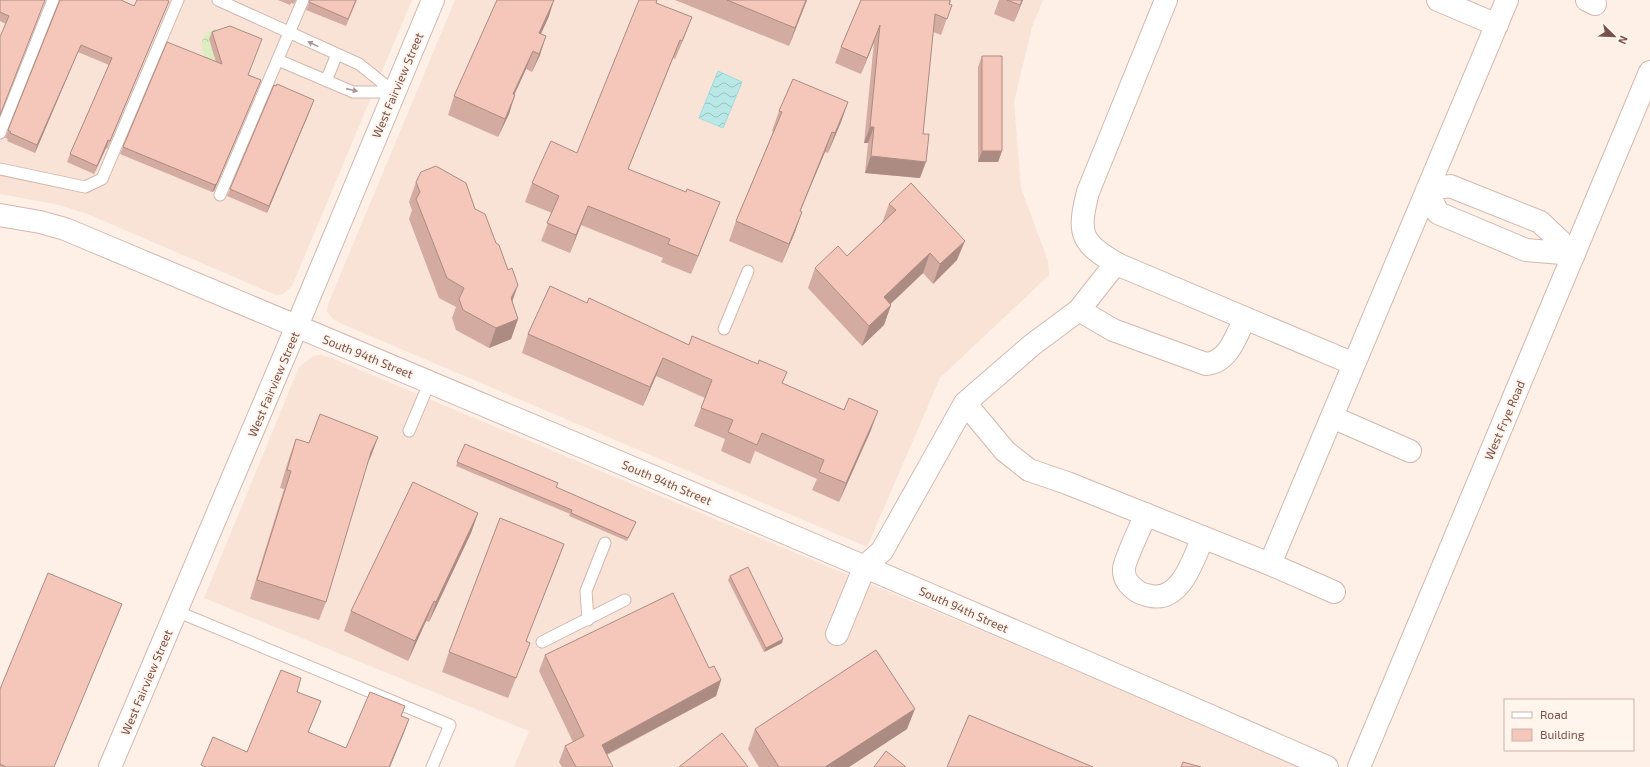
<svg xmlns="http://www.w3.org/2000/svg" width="1650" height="767" font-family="'Exo 2',sans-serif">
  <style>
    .residential { fill: #f8e3d6 }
    .park { fill: url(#park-crowns) }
    .water { fill: url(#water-waves); stroke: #9edcda }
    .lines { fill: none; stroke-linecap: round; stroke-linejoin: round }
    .service-casing { stroke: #d3b7ad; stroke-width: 13 }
    .minor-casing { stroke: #d3b7ad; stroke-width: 24 }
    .tertiary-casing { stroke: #d3b7ad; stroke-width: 24 }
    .service { stroke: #fff; stroke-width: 11 }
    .minor { stroke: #fff; stroke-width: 22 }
    .tertiary { stroke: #fff; stroke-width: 22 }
    .wall { fill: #d3aba1 }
    .shaded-wall { fill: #ac8b83 }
    .building { fill: #f5c7bb; stroke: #ac8b83 }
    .oneway { fill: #af9691 }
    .labels { text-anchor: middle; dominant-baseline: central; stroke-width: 4; stroke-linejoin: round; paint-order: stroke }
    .street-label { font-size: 12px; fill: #795048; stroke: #fff5ed }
  </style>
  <defs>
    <pattern id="park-crowns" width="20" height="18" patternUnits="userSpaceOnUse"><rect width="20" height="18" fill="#dcedc2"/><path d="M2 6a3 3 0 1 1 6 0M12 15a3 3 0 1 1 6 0" fill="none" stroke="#c0cda8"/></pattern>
    <pattern id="water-waves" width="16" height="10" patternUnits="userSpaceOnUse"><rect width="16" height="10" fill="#b8e9e7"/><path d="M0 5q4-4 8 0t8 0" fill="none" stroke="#9abfbd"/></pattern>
  </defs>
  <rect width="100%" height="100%" fill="#fef0e6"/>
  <path class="residential" d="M0,0h412l-120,286 -9,8 -7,1 -186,-80 -31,-10 -59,-11z
    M455,0h588l-11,27 -18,75 7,86 27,73 1,14 -109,103 -73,169 -525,-223 -9,-5 -6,-7 1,-8z
    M320,355l9,2 977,410h-792l15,-36 -325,-133 95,-231 14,-11z"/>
  <path class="park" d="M215,29l11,1 -5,33 -12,-2c-11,-11 -10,-27 6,-32z"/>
  <path class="water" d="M718,71l24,11 -19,46 -24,-10z"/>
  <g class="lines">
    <g class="service-casing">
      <path id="service" d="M218,0l141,64 35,28
        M278,60l75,32h41
        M326,81l11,-27
        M0,133l53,-133
        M0,169l85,18 17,-8 76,-179
        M220,195l83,-195
        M724,329l24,-58
        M409,431l21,-50
        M176,611l274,114 -18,42
        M588,620l-2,-29 19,-48
        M542,642l83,-42"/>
    </g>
    <g class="minor-casing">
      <path id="minor" d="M1166,0l-78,192c-11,43 -7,51 31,73l235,99
        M1438,0l59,25
        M1587,0l8,4
        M1450,186l90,36 34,32 -48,-4 -88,-37 -11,-23z
        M0,215l40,7 25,7c422,177 843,354 1262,538
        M1116,263l-37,47 34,20 93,34c23,-2 30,-28 39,-46
        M965,403l67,-58 47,-35
        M1332,417l78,34
        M1146,514c-5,12 -21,45 -22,54 -1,11 5,17 13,23 4,3 9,4 14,5 30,6 43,-38 52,-59
        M1270,564l64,28
        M837,634l28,-68 17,-15 83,-148 40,48 24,19 38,13 203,81 237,-564
        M110,767l187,-441 136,-326"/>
    </g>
    <g class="tertiary-casing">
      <path id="tertiary" d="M1359,767l291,-695"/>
    </g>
    <use href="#service" class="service"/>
    <use href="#minor" class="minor"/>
    <use href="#tertiary" class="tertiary"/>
  </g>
  <path class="wall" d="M0,0h45l-39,24 -6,-3z
    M59,0h62l13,6 35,-5 -62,148 -1,-1 -12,26 -27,-12 3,-8 39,-89 -31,-13 -43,101 -28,-12 1,-2 -3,-1 54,-136z
    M278,0h18l-2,4 -3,-1 -1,2z
    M310,0h47l-11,26 -40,-16z
    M675,0h132l-18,46z
    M861,0h90l-1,4 -4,17 -5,14 -8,-3 -10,102 -3,44 -55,-5 3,-30h-4l10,-101 -13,32 -26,-11 6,-16z
    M999,0h24l-9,22 -20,-8z
    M656,3l36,14 -17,42 -2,-1 -45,111 85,51 -22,54 -30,-12 2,-4 -82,-33 -11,28 -29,-12 11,-28 -27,-11 7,-19 45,-30z
    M549,16l-8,18 -1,21 -8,17 -6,-3 -12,26 -5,19 -11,23 -50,-22 6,-19z
    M212,32l36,43 13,5 -47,111 -2,1 -92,-38 3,-7 93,-85 -7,-23z
    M982,56l20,95 -4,11h-20v-95z
    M848,102l-7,20 -13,31 -3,-1 -25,59 -5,21 -13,31 -53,-22 7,-20 37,-89 -1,-1 7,-20z
    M311,108l-44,105 -40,-17 3,-7z
    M416,182l59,27 21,34 16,58 6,18 -7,20 -22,9 -33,-18 -4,-12 4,-11 -17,-9 -30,-79 3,-9 -3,-8z
    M889,204l68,56 -24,24 -10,-11 -33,31 1,1 -7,20 -22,21 -54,-58 7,-20 32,-12 35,-33z
    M587,303l196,80 88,47 -32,72 -27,-12 5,-11 -62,-28 -5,13 -29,-13 4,-12 -31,-13 11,-28 -49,-22 -13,30 -121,-53 6,-19z
    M378,437l-7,19 -4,8 -41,138 -7,18 -69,-21 34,-110 -4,-1 9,-30 7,-19 13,4z
    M465,444l91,43 80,35 -9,19 -58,-25 1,-2 -114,-48z
    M478,513l-7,20 -42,89 -3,-1 -18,40 -64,-30 7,-20z
    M564,544l-38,97 4,2 -22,55 -66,-26 7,-20z
    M730,576l52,67 -18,9 -36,-72z
    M122,604l-6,14 -62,149h-54v-78z
    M545,655l164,13 12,12 -5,16 -109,59 6,12h-51l-3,-5 6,-16 8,-4 -34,-71z
    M755,729h152l-58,38h-90l-11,-18z"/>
  <path class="shaded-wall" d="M554,0l-5,16 -16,35 6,-18z
    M806,0h1l-18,46 6,-18z
    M1022,0h1l-9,22z
    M169,1l-3,7 -59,141 3,-8z
    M692,17l-7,18 -10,24 7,-18z
    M880,25l-6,17 -13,32 6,-16z
    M546,36l-6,19 -8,17z
    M680,40l-7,18 -52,129 7,-18z
    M81,45l-3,7 -43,101 2,-8z
    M533,51l-7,18 -20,44 7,-19z
    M261,80l-47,111 -2,1 3,-7z
    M515,95l-6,19 -11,23 7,-18z
    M314,100l-3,8 -44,105 2,-7z
    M848,102l-7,20 -13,31 7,-20z
    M870,127h4l-6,16h-4z
    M832,132l-7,20 -33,79 8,-20z
    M108,140l-2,8 -12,26 3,-8z
    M982,151h20l-4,11h-20z
    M871,156l55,6 -6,16 -55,-5z
    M720,202l-7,18 -22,54 7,-18z
    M588,206l-7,19 -11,28 6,-18z
    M802,212l-7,20 -13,31 7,-19z
    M965,241l-8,19 -24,24 7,-20z
    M930,253l-7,20 -46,44 7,-20z
    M518,285l-7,20v-7z
    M891,305l-7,20 -22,21 7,-20z
    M518,319l-7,20 -22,9 7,-20z
    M663,358l-7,18 -13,30 7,-19z
    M878,411l-7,19 -32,72 7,-19z
    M378,437l-7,19 -7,15 7,-19z
    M478,513l-7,20 -42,89 7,-20z
    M564,544l-7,19 -39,98 8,-20z
    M434,601l-8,20 -18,40 7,-20z
    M122,604l-6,14 -62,149z
    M783,639l-1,4 -18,9 2,-4z
    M721,680l-5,16 -120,64 6,-15z
    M321,701l-18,45 5,-14z
    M915,709l-8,20 -58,38h-24z
    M409,719l-5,14 -14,34h-1z"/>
  <path class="building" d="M0,0h45l-45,115v-78l9,-21 -9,-4z
    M60,0h61l13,6 3,-6h30l2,1 -59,140 -2,-1 -11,26 -27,-12 42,-96 -31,-13 -44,100 -27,-12 1,-1 -3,-2z
    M310,0h46l-8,19 -39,-17z
    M497,0h57l-15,33 7,3 -7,18 -6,-3 -20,43 2,1 -10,24 -51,-23z
    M639,0h18l-1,3 36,14 -10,24 -2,-1 -52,129 58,23 1,-3 33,13 -22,54 -30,-12 2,-5 -82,-33 -12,29 -29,-12 12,-27 -27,-13 19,-42 26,12z
    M727,0h79l-11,28z
    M861,0h89l-1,4 3,1 -5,14 -12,-5 -12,120h6l-3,28 -55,-6 3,-29h-4l10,-102 -13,33 -26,-11z
    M1007,0h15l-2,5z
    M230,26l32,13 -14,36 13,5 -44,103 -2,2 -92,-38 44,-105 55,22 -10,-32z
    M982,56h20v95h-20z
    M793,79l55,23 -13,31 -3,-1 -32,79 2,1 -13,32 -53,-23 46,-109 -3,-1z
    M277,84l37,16 -45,106 -39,-17 44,-104 2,1z
    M436,166l30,17 9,26 10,5 11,29 3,2 9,25 4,-2 6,17 -7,13 7,21 -22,9 -33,-18 -4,-11 5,-11 -17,-10 -31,-79 4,-7 -4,-10 5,-10z
    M911,183l54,58 -25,23 -10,-11 -46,44 7,8 -22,21 -54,-58 23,-22 9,10 49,-46 -7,-6z
    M550,286l37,17 2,-5 100,47 3,-9 66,28 1,-4 28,12 -5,11 62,27 5,-12 29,13 -32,72 -27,-11 5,-12 -62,-27 -5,12 -29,-13 5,-12 -32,-12 11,-28 -49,-22 -13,29 -122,-53z
    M320,414l58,23 -7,15 -45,150 -69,-22 34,-109 -4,-1 9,-31 13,4z
    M465,444l93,39 -2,4 80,35 -8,16 -57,-25 1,-3 -115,-48z
    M413,482l65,31 -42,89 -2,-1 -19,40 -64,-30z
    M500,518l64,26 -38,97 4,2 -14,35 -67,-26z
    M748,567l35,72 -17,9 -36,-72z
    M48,573l74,31 -68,163h-48l-6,-3v-75z
    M673,593l36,75 5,-2 7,14 -119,65 11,22h-37l-11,-21 19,-10 -39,-81z
    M876,650l39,59 -90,58h-46l-24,-38z
    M281,670l20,8 -4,14 24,9 -13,31 38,16 24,-56 35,14 -4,10 8,3 -20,48h-184l-4,-2 12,-28 34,15z
    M969,715l124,52h-146z
    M722,733l26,34h-69z
    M886,751l20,16h-32z
    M1183,762l18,5h-20z"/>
  <defs><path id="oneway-solid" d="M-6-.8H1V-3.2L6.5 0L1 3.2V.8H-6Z"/></defs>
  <g class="oneway">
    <use href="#oneway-solid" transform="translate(313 44) rotate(-154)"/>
    <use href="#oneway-solid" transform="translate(352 90) rotate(13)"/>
  </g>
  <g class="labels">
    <g class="street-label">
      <text transform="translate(397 85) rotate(-67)">West Fairview Street</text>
      <text transform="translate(368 356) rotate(22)">South 94th Street</text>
      <text transform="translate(273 384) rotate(-67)">West Fairview Street</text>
      <text transform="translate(1504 420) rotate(-67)">West Frye Road</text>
      <text transform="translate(667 482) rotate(23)">South 94th Street</text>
      <text transform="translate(964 609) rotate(24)">South 94th Street</text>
      <text transform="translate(146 682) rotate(-67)">West Fairview Street</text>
    </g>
  </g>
  <rect x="1504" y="699" width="130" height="52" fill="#fff5ed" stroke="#c9b3ab"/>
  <rect x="1512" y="712" width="20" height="6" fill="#ffffff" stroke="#c9b3ab"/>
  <text x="1540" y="719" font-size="12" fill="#795048">Road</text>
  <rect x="1512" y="729" width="20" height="12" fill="#f5c7bb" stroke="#c9b3ab"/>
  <text x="1540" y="739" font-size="12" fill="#795048">Building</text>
  <g transform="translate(1614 36) rotate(113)" stroke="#fff5ed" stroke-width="3" paint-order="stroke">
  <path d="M0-3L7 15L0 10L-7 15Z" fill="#795048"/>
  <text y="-6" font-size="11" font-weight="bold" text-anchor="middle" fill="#795048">N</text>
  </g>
</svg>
